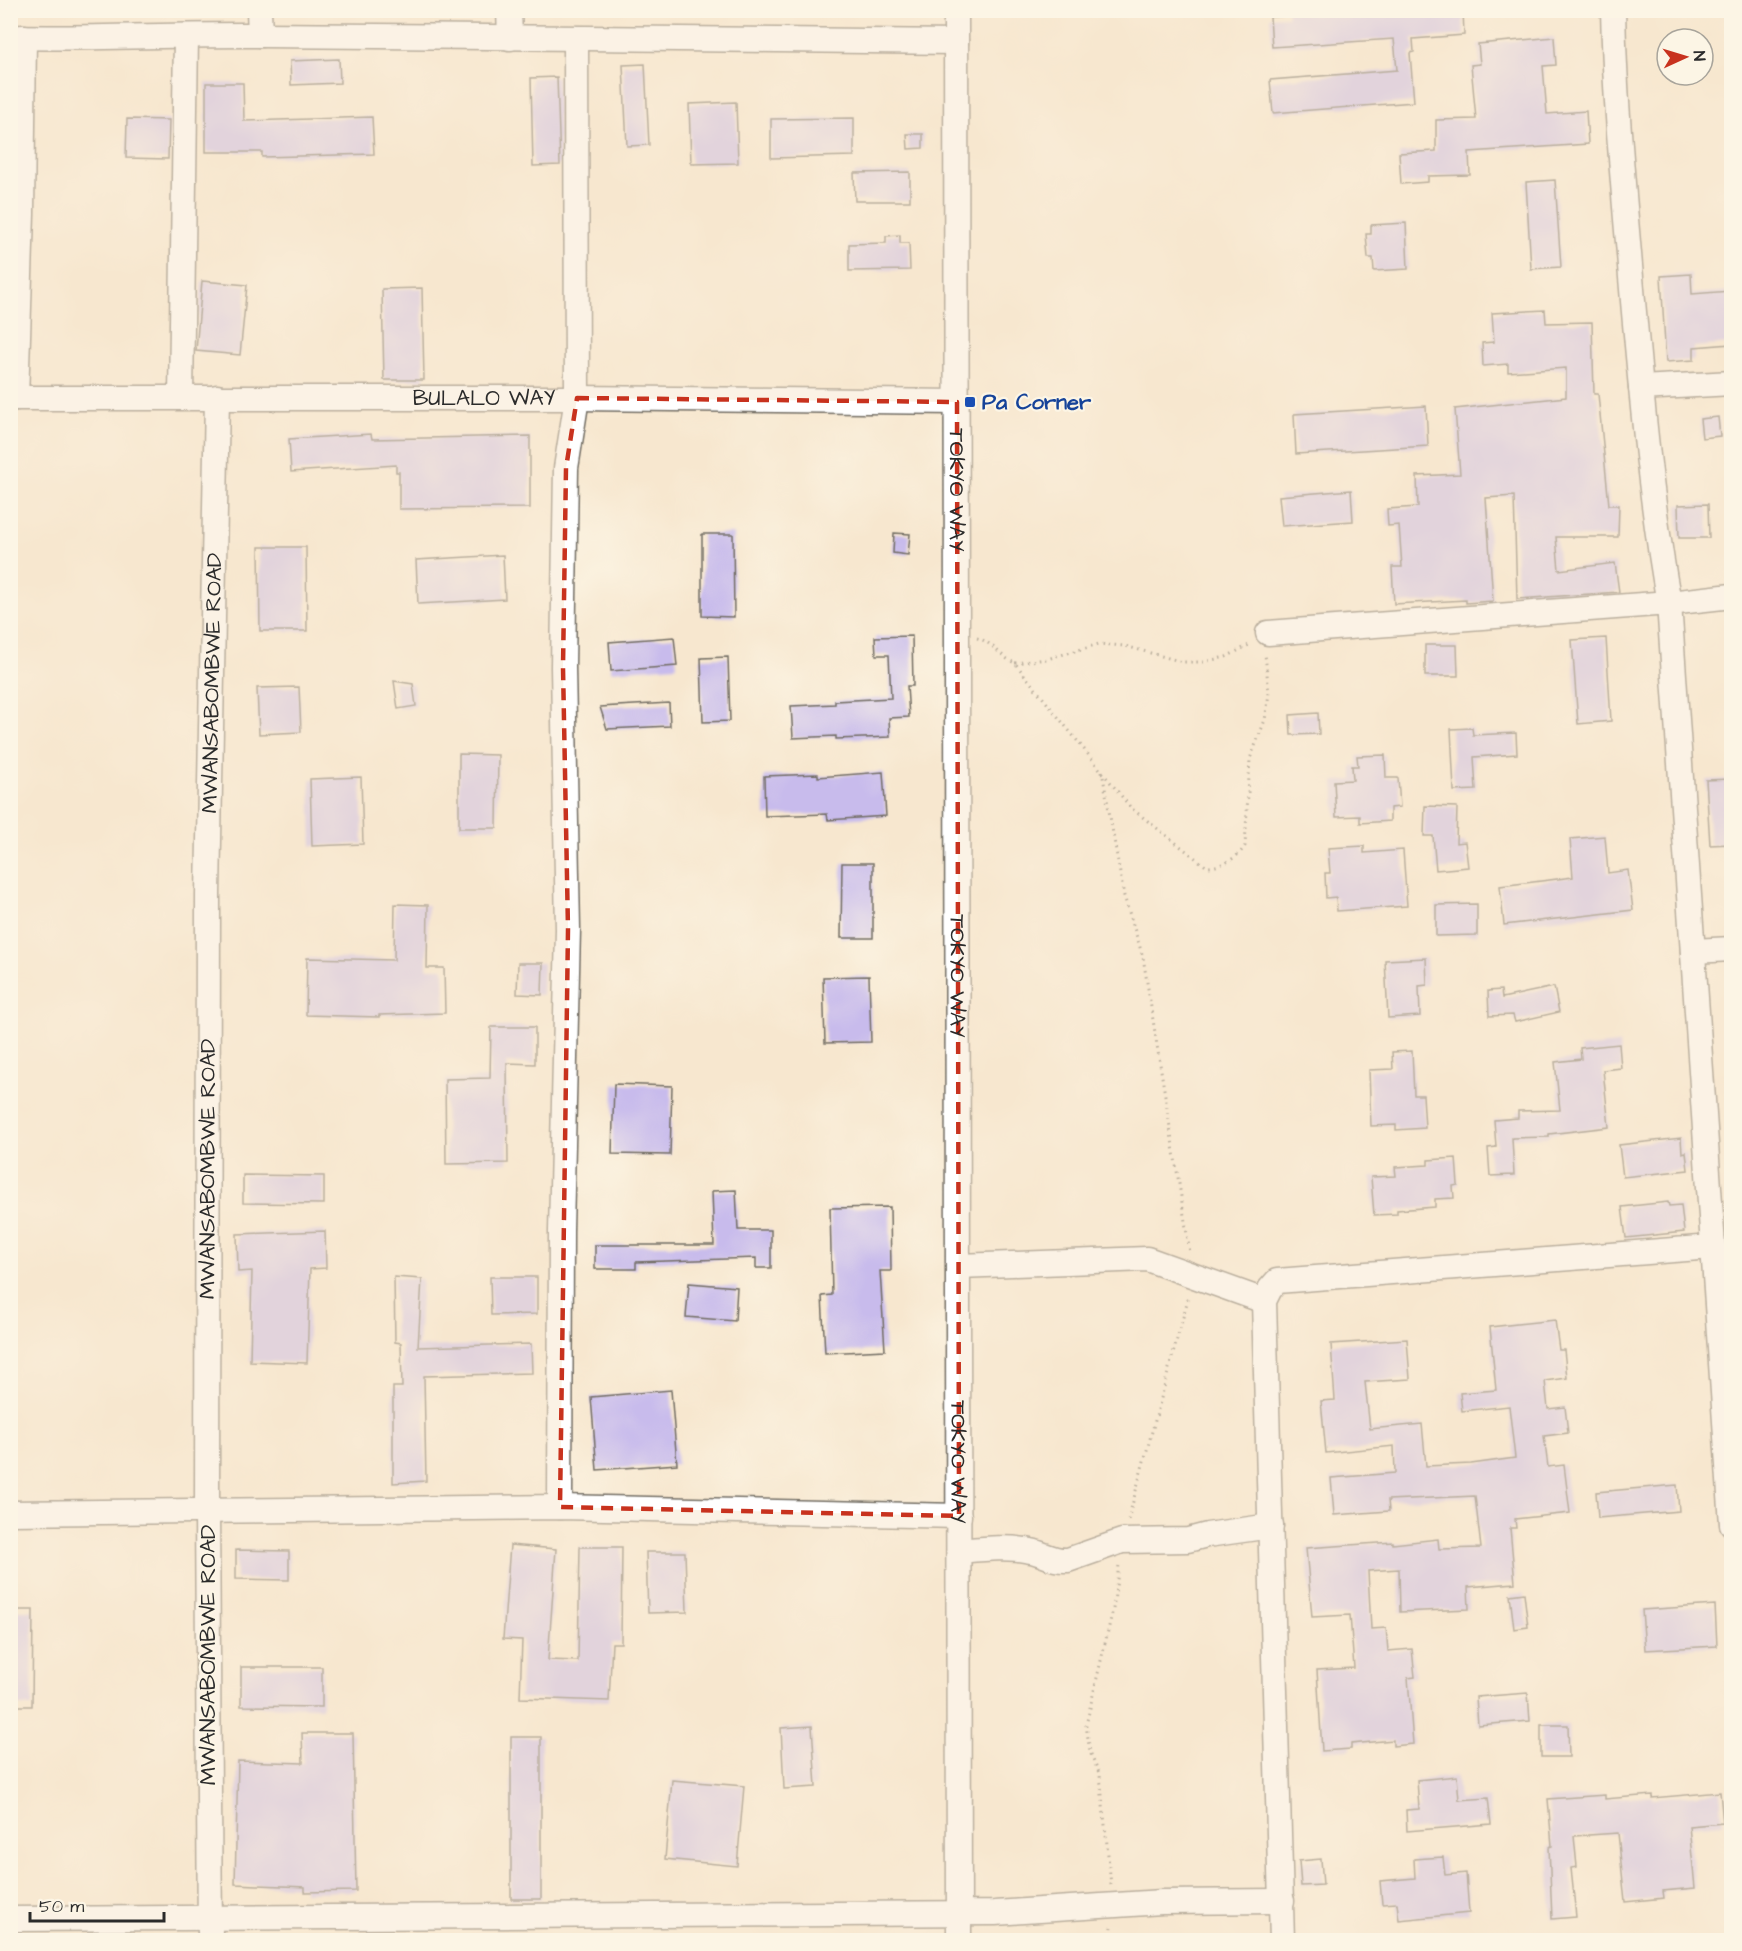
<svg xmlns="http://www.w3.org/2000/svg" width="1742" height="1951" font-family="'Architects Daughter',sans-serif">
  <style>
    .building { fill: #c8bbec }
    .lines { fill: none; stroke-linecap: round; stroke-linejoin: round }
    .minor-casing { stroke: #726d64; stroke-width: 27 }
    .path { stroke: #726d64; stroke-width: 3; stroke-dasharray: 1.5 4.5; stroke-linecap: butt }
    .minor { stroke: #fff; stroke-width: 24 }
    .marked { fill: none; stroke: #c8321e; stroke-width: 4.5; stroke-dasharray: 12 8; stroke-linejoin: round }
    .transit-dot { fill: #1a4fb4; stroke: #fcf5e5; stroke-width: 2 }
    .labels { text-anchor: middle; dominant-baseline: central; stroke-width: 4.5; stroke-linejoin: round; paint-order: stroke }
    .street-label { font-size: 22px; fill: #2b2b2b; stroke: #fcf5e5 }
    .transit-label { font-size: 22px; font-weight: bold; fill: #164399; stroke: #fcf5e5; text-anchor: start }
  </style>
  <rect width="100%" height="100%" fill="#fcf5e5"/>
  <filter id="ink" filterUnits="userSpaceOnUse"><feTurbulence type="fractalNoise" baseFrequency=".0167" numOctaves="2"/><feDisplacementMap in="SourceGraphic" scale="12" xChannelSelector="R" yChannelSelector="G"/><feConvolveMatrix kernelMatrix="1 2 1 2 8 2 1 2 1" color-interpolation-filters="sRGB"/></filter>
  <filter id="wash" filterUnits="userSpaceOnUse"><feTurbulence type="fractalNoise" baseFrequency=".008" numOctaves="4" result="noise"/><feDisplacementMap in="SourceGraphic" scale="24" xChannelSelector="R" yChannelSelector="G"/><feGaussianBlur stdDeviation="1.35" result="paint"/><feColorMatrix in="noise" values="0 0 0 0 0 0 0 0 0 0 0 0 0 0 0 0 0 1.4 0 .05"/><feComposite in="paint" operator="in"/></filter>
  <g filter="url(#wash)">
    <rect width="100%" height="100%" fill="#f7e7cf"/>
    <g id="blocks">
      <path class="building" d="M1287,10h27l1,4 46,-4h102l1,25 -51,4 1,13 -4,1 4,49 -141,11 -3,-33 127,-10 -3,-31 -122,8 -2,-30 18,-1z
        M1554,37l2,28 -13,1 4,48 39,-3 2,33 -119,8 1,23 -42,1v6l-27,2 -2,-31 37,-2v-31l40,-1 -5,-54 9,-1 -2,-20z
        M339,59l1,24 -49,2 -1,-24z
        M645,64l4,81 -22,1 -4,-81z
        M557,77l3,88 -27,1 -2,-88z
        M206,83h37l1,38 128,-4 2,37 -112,3v-5h-56z
        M736,102l2,61 -47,1 -2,-60z
        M854,118v38l-83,2v-39z
        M127,119l42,1 -1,39 -42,-1z
        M907,134h16v14l-15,1z
        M910,172v29h-55l-1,-28z
        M1555,180l6,87 -30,2 -5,-87z
        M1406,223l2,46 -34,2 -1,-13h-5l-2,-24h5v-9z
        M900,235v8h9l1,27 -61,1v-27l37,-1v-7z
        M1691,274l1,20 38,-3 1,53 -37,3v13l-28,2 -5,-86z
        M202,281l45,4 -7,70 -44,-4z
        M422,288l2,92h-40l-2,-91z
        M1545,310l1,13 46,-1 2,72h4l11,111h10l-1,32h-62l3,33 56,-7 4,29 -102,7 -3,-103 -28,2 7,103 -27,2v-3l-72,4 -2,-37h10l-3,-42 -11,1 -1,-17 31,-2 -1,-31 43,-2 -5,-65 111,-12v-29l-58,4v-8l-25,2 -1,-23 12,-1 -2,-29z
        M1426,406l2,40 -132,8 -2,-40z
        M1718,417l2,19 -18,2 -2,-19z
        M371,434l1,5 158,-3v72l-131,1v-37h-3v-7l-105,7 -2,-33z
        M1351,490l2,31 -71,5 -3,-30z
        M1708,504l1,34h-30l-1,-33z
        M894,533l16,1 -2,21 -15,-2z
        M702,534h31l1,83 -32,-1z
        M259,547h47l1,84h-47z
        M503,555l2,44 -87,5 -2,-44z
        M912,636l1,50h-6l2,31 -20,1 1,19 -54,2v-3l-43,2 -2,-32 44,-2v-3l56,-3 -2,-43h-13l-1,-18z
        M674,637l3,29 -66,5 -2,-29z
        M1606,638l5,83 -33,3 -6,-84z
        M1425,645h32l1,31h-33z
        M728,657l2,64 -27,1 -2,-64z
        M394,681l19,3 3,22 -18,3z
        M299,687l2,45 -42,2 -2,-46z
        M669,703l1,23 -63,3 -7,-22z
        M1318,713l1,21 -28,1 -1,-20z
        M1472,728l1,7 43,-2 1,21 -43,3 2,33 -22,1 -3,-62z
        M459,754l39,1 -1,73h-38z
        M1385,755l1,23h12l2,29 -10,1v13l-30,2v-7l-24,1 -2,-36 19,-1 -1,-14h6l-1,-10z
        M883,772l3,44 -58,4 -1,-6 -62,2 -1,-40 54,-2v3z
        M361,777l2,67 -51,2 -2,-67z
        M1731,779v65l-21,1 -4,-65z
        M1425,806l32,1 -1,36 9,-1 3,25 -32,3 -3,-34h-9z
        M1605,836l3,37 20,-3 5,40 -129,15 -4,-39 73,-9 -3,-38z
        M1364,846v7l39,-3 4,56 -70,5 -1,-14 -10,1 -1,-25h5l-2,-25z
        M842,863h31v75h-32z
        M395,904l33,1 -1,63h17l1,45 -66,2v2l-73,-2 1,-57 87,2z
        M1477,904v31l-41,1v-31z
        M1426,958l1,27 -8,1 1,30 -32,2 -3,-58z
        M518,963h25l-1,32 -25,-1z
        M869,976l2,66 -46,1 -2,-66z
        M1554,987l5,25 -44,10 -2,-7 -24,1 -1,-25 13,-1 1,8z
        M491,1027h44v37l-28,-1 1,100 -62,1 -1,-85 45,-1z
        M1619,1044l2,24 -18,2 6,57 -60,7v3l-37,1 2,37 -24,1 -2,-28 8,-1 -2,-27 24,-2v-7l42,-1 -5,-48 26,-3 -1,-11z
        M1412,1051l2,44h9l2,33 -29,2v-5l-25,1 -2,-56 24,-1 -1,-17z
        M614,1084l58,2 -2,69 -58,-1z
        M1681,1138l1,15 4,-1 2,18 -65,7 -4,-32z
        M1456,1158l2,27 -5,1 1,12 -19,1v8l-38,3v4l-23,1 -3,-38 25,-1 -1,-9 33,-2v-5z
        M243,1175l81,1v28l-81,-1z
        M736,1190l2,40h33v38h-15v-10l-120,4v7h-41v-24h119l-2,-54z
        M1668,1202l1,4 12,-1 3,27 -58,6 -4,-31z
        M890,1207l1,64h-11l5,79 -60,3 -3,-57 10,-1 -2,-87z
        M325,1231l1,37 -16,1 -3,94 -57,-2 2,-90 -14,1 -1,-38z
        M394,1277l28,2 -4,68 113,-3 1,29 -108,3 2,105 -33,2v-96h9l-1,-44 -6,-1z
        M490,1277h47v37l-46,1z
        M689,1283l48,4 -2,34 -49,-4z
        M1555,1320l4,30h5l3,28 -22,3 3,28 17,-2 3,26 -24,3 4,31 16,-2 6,48 -55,6 1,9h-6l5,55 -47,4 1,22 -69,3 -1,-43 -31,2 3,58 15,-1 2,23 24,-2 3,28 -7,1 5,66 -20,2v-6l-42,4v5l-29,2 -5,-81 37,-2 -4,-53 -38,2 -6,-69 87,-6v2l45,-5 1,10 42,-1 -6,-52 -87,4 1,11 -55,4 -3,-37 64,-5 -1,-27 -68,7 -5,-52 14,-1 -4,-56 76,-5 3,40 -45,3 5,47 52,-5 4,42 45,-2 44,-6 -6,-52 -47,5 -2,-18 36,-3 -6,-63z
        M671,1390l6,74 -80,6 -6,-73z
        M1677,1485l2,26 -81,7 -2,-26z
        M510,1545l46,4 -8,111 30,1 2,-114h42l-1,96h-9l-3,58 -89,-3 2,-58 -19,-1z
        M236,1550l53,1v29l-53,-1z
        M646,1552h39l2,60 -39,1z
        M1524,1593l4,34 -14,2 -4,-34z
        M1715,1605l2,41 -72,4 -3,-40z
        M10,1610h23l-1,96h-22z
        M241,1667h81v40l-81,-1z
        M1528,1693l2,28 -52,4 -2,-28z
        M1541,1725h27l1,32h-28z
        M812,1726l4,61 -32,2 -3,-61z
        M302,1733h51l3,158 -51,1v-5l-70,-3 3,-123 65,2z
        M511,1737h30v162h-30z
        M1457,1776l2,24 29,-2 3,26 -84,7 -1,-21 13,-1 -2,-29z
        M672,1780l72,6 -7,80 -72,-7z
        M1720,1792l3,31 -34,3 6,62 -32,3 1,7 -39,4 -7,-69 -44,3 3,31 -6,1 5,49 -24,2 -3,-72 3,-1 -4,-47 57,-4v4l47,-4v3z
        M1443,1857l2,18 21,-2 3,40 -70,7 -2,-17 -15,1 -2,-23 35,-3 -1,-19z
        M1321,1859l2,26 -22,1 -2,-25z"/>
    </g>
  </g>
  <g filter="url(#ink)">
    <use href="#blocks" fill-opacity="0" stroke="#726d64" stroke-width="1.5"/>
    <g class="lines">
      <g class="minor-casing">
        <g id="minor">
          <path d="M259,10l1,25"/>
          <path d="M509,10l1,28"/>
          <path id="s1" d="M956,10l3,1930"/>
          <path d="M1613,10c2,97 12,194 20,291 9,101 18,202 36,302l63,921"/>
          <path d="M10,37c84,2 168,-3 252,-2 231,1 463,5 694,7"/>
          <path d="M1641,388l91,-5"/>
          <path d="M181,397l5,-361"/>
          <path id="s2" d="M10,398h567l380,4"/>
          <path d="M16,398l6,-184 2,-177"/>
          <path d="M1268,633l401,-30 63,-7"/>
          <path d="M1693,951l39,-2"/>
          <path d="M959,1266l188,-7 117,42"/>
          <path d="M560,1507l1,-276 7,-302 -5,-262 3,-199 11,-70 -1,-359"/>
          <path d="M10,1513l550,-6 399,9"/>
          <path d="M959,1551c23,-2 50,-5 72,0 15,3 21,10 37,9l54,-19 66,-1 19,-5 64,-9"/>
          <path d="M10,1919l985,-6 167,-11 120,-1"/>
          <path id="s3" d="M210,1940l-3,-430 1,-615 9,-498"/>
          <path d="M1282,1940l-18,-639 6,-12 7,-8 435,-34"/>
        </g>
      </g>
      <path class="path" d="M977,638c16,4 24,20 38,25l116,145 76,59c14,0 31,-9 38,-21l5,-87 15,-39 4,-26 -4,-40
        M1015,663l32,-4 52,-15 26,2 58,16h20l23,-5 25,-13
        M1102,771l22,125 19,61 47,296
        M1128,1520l61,-225
        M1111,1885l-11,-110 -10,-23 -4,-27 27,-116 6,-44
        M1109,1940l2,-13"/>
      <use href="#minor" class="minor"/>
    </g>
  </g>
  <path d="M0 0H1742V1951H0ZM577,398l380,4 2,1114 -399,-9 8,-578 -5,-262 3,-199z" fill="#f7e7cf" fill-opacity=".55" fill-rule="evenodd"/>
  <path class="marked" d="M577,398l380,4 2,1114 -399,-9 8,-578 -5,-262 3,-199z"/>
  <rect class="transit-dot" x="964" y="396" width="12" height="12" rx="3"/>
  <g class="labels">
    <g class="street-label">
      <text stroke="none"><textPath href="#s2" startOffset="474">BULALO WAY</textPath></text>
      <text stroke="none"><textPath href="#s1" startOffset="480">TOKYO WAY</textPath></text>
      <text stroke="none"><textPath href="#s3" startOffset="1257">MWANSABOMBWE ROAD</textPath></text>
      <text stroke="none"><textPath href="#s1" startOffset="966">TOKYO WAY</textPath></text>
      <text stroke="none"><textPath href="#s3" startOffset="771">MWANSABOMBWE ROAD</textPath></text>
      <text stroke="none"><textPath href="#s1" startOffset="1452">TOKYO WAY</textPath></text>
      <text transform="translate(208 1655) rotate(-90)">MWANSABOMBWE ROAD</text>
    </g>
    <g class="transit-label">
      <text x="982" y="402">Pa Corner</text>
    </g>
  </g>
  <rect width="1742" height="1951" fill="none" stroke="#fcf5e5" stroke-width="36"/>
  <g transform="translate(1685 57) rotate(86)"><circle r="28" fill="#fcf5e5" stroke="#a8a49b" stroke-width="1.5"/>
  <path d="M0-4.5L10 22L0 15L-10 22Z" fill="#c8321e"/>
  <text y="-9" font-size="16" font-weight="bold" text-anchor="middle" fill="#2b2b2b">N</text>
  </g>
  <path d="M30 1912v9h134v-9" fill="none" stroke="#2b2b2b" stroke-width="3"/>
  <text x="39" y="1912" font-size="18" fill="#2b2b2b" stroke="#fcf5e5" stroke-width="4.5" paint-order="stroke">50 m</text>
</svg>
